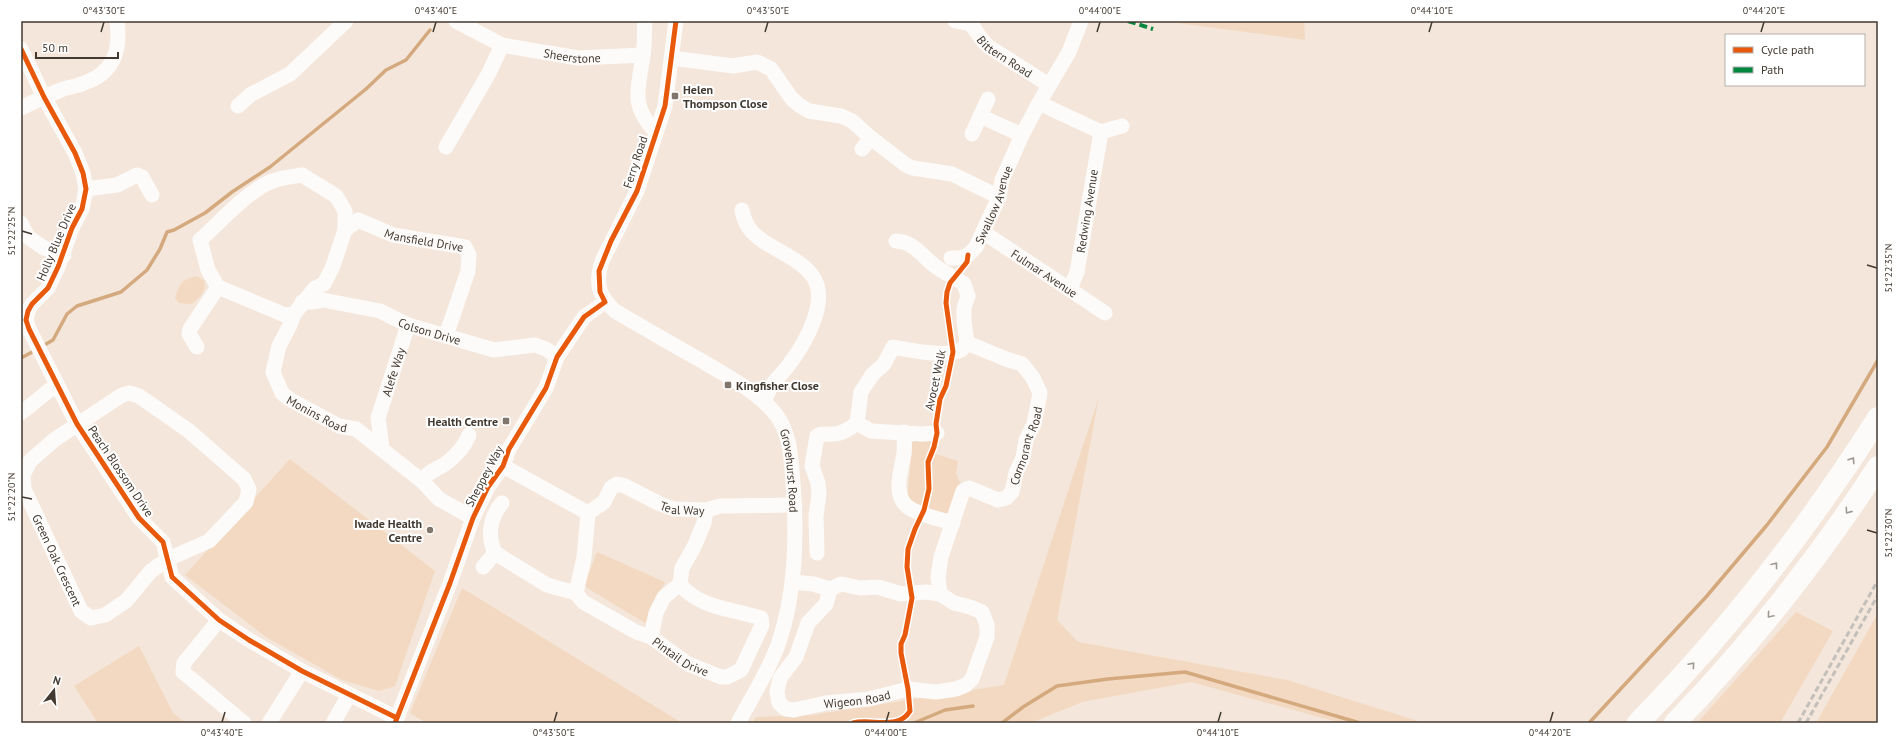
<svg xmlns="http://www.w3.org/2000/svg" width="1899" height="744" font-family="'PT Sans',sans-serif">
  <style>
    .green { fill: #f3d9c1 }
    .lines { fill: none; stroke-linecap: round; stroke-linejoin: round }
    .stream { stroke: #d4a97e; stroke-width: 3.5 }
    .minor { stroke: #fdfbf9; stroke-width: 15 }
    .highway { stroke: #fdfbf9; stroke-width: 22 }
    .rail { stroke: #c3c0bc; stroke-width: 3; stroke-dasharray: 6 3; stroke-linecap: butt }
    .quiet { stroke: #00873e; stroke-width: 4; stroke-dasharray: 8 4; stroke-linecap: butt }
    .cycleway-casing { stroke: #fff; stroke-width: 8 }
    .cycleway { stroke: #e8590c; stroke-width: 5 }
    .oneway { stroke: #a09a94 }
    .ticks { fill: none; stroke: #423930; stroke-width: 1.5 }
    .poi-dot { fill: #80766c; stroke: #fff; stroke-width: 1.5 }
    .labels { text-anchor: middle; dominant-baseline: central; stroke-width: 4; stroke-linejoin: round; paint-order: stroke }
    .street-label { font-size: 12px; fill: #423930; stroke: #fff }
    .poi-label { font-size: 12px; font-weight: bold; fill: #423930; stroke: #fff; text-anchor: start }
    .neatline { fill: none; stroke: #423930; stroke-width: 1.5 }
    .ticks-label { font-size: 10px; text-anchor: middle; fill: #423930 }
  </style>
  <rect width="100%" height="100%" fill="#f4e6da"/>
  <path class="green" d="M1172,21h132l1,19 -128,-17z
    M196,276l8,4c3,11 -5,19 -13,24l-12,-1 -4,-5c6,-16 5,-17 21,-22z
    M1099,397l-42,223 21,22 209,38 131,41 1,2h-78l-150,-41 -109,20 -51,21h-279l4,-6 56,-2 192,-30z
    M915,440l5,2 12,-1 -3,11 29,9 -2,12 6,14 -10,24 -6,3 -30,-10 -8,-5c0,-19 4,-37 3,-55z
    M290,459l145,112 -40,115 -16,5 -37,-11 -76,-43 -81,-62z
    M597,552l68,30 -20,41 -61,-37z
    M462,588l220,135h-256l-16,-10z
    M1796,612l37,19 -53,92h-83z
    M1878,613v110h-62z
    M139,646l34,67 13,10h-88l-24,-37z"/>
  <g class="lines">
    <path class="stream" d="M41,347l12,-7 14,-26 10,-8 44,-14 26,-22 13,-21 7,-17 7,-2 31,-17 27,-21 38,-25 96,-78 20,-19 20,-10 24,-30
      M21,358l15,-8
      M914,723l31,-13 28,-4
      M1002,723l21,-16 34,-21 51,-7 77,-7 175,51
      M1589,723l117,-126 61,-72 60,-78 51,-87"/>
    <g class="minor">
      <path id="s1" d="M456,21l46,24 76,13 65,-3"/>
      <path d="M645,21c-1,12 0,23 -2,34 -4,33 -14,49 12,76"/>
      <path id="s2" d="M676,21l-11,85 -28,85 -35,70c-7,22 -4,34 13,50 29,17 58,34 87,50 26,16 57,31 75,55 14,19 14,45 16,67 4,55 3,110 -15,162 -10,27 -26,52 -40,78"/>
      <path id="s3" d="M955,21l16,3 12,17 6,6 60,38"/>
      <path d="M21,49l23,48 31,56 8,20 3,16 -4,20 -10,19 -14,39 -10,21 -16,16 -4,7 -2,9 3,9 48,95 62,94 24,24 9,35 47,43 30,20 53,31 95,47"/>
      <path d="M672,58l61,8 24,-4 14,7 21,30 7,6 10,6 32,5 11,5 19,17 35,27 7,3 39,6 47,23"/>
      <path d="M1039,103l62,29 -24,140 -7,17"/>
      <path d="M238,106l12,-11 40,-21 56,-53"/>
      <path d="M21,108c14,-7 28,-13 42,-19 7,-2 15,-3 21,-6 30,-10 37,-33 33,-62"/>
      <path d="M980,116l42,19"/>
      <path d="M1101,132l21,-6"/>
      <path d="M972,134l16,-35"/>
      <path d="M446,147l43,-74 13,-28"/>
      <path d="M862,149l9,-11"/>
      <path d="M302,175l34,21 9,15v19l-12,36 -9,18 -9,4 -21,26 -9,1 -67,-28 -10,-17 -8,-30c20,-18 40,-41 64,-55 12,-7 25,-8 38,-10z"/>
      <path d="M86,189l31,-4 20,-10 5,2 10,18"/>
      <path d="M742,210c3,18 13,27 29,36 14,8 30,16 40,28 21,25 -7,71 -23,92 -5,7 -11,12 -16,19 -3,5 -5,11 -8,16"/>
      <path d="M21,223l7,14 16,11 20,7"/>
      <path id="s4" d="M345,230l13,-10 35,15 72,12 4,8 -1,16 -22,65"/>
      <path id="s5" d="M983,232l122,81"/>
      <path d="M896,241c17,0 27,16 39,25 9,7 20,11 29,18l4,12 -4,12v13l3,22"/>
      <path id="s6" d="M951,258h9l8,-3 8,-8 23,-50 3,-17 20,-45 17,-32 30,-51 12,-31"/>
      <path id="s7" d="M302,302h10l11,-2 57,11 28,14 86,25 41,-5 11,4 11,8"/>
      <path id="s8" d="M294,314l-4,11 -11,21 -6,26 9,21 7,6 50,27 17,3 66,52 17,18 34,19"/>
      <path d="M197,347l-8,-13 1,-5 28,-42"/>
      <path d="M129,393l10,3 50,35 55,48 5,10 -3,13 -37,39 -41,18 -17,12 -25,30 -21,14 -14,3 -10,-7 -57,-122 -1,-14 7,-14 24,-21 68,-45z"/>
      <path d="M21,413l36,-29"/>
      <path d="M904,432c0,8 1,15 0,22 -3,18 -13,44 7,55 12,7 28,10 42,14"/>
      <path id="s9" d="M382,448l-4,-30 30,-93"/>
      <path d="M503,466l85,47"/>
      <path d="M422,481c5,-9 14,-11 23,-17 11,-8 19,-16 24,-29"/>
      <path id="s10" d="M495,553l52,32 29,8 7,9 53,30 15,5 37,27 33,13h6l14,-7 21,-45 -1,-7c-28,-9 -63,-10 -81,-34"/>
      <path d="M817,553l-1,-37 3,-22 -1,-11 -6,-17 5,-30c6,-4 10,-1 16,-2 10,0 17,-6 24,-11l14,8 50,3 16,-1"/>
      <path d="M483,567l12,-14c-8,-17 -5,-36 7,-50"/>
      <path id="s11" d="M793,582l20,2 17,5 11,-5 19,4 18,-1 23,7 25,-2 14,2 -2,-17 3,-20 22,-66 6,-3 29,12 8,-2 6,-6 4,-19 7,-15 3,-18 8,-16 6,-31 -7,-15 -11,-14 -16,-5 -39,-16c-2,2 -4,6 -6,7 -14,8 -53,0 -68,-3l-9,17 -12,11 -11,17 -4,31"/>
      <path id="s12" d="M830,589l-4,15 -18,19 -12,34 -16,21 -3,14 2,11 7,6 8,1 32,-7 43,-4 39,-10 28,3 20,-3 10,-4 6,-6 15,-42v-12l-5,-13 -12,-5 -16,-4 -14,-9"/>
      <path id="s13" d="M576,593l8,-35 4,-45 16,-11 7,-14 6,-4 8,2 35,18 14,5 32,1 14,-4 75,-1"/>
      <path d="M219,620l-35,43 -1,9 61,51"/>
      <path d="M651,637l5,-24 8,-16 16,-13 2,-16 12,-21 10,-24 2,-13"/>
      <path d="M269,723l33,-52"/>
      <path d="M333,723l16,-28"/>
      <path d="M395,723l55,-140 23,-65 15,-31 15,-21 6,-17 37,-61 11,-31 27,-40 21,-15"/>
    </g>
    <path class="highway" d="M1638,723c90,-92 171,-196 240,-305
      M1675,723c75,-78 144,-165 203,-256"/>
    <path class="rail" d="M1798,723l80,-143
      M1806,723l72,-128"/>
    <path class="quiet" d="M1128,21l25,8"/>
    <g class="cycleway-casing">
      <path id="cycleway" d="M21,49l23,48 31,56 8,20 3,16 -4,20 -10,19 -14,39 -10,21 -16,16 -4,7 -2,9 3,9 48,95 62,94 24,24 9,35 47,43 30,20 53,31 95,47
        M395,723l55,-140 23,-65 15,-31 15,-21 6,-17 37,-61 11,-31 27,-40 21,-15 -5,-10 -1,-21 12,-30 26,-50 28,-85 11,-85
        M853,723c18,-5 45,8 57,-12l-2,-22 -7,-36v-9l4,-9 7,-37 -5,-31 1,-18 7,-20 9,-19 5,-21 -1,-27 6,-15 3,-14 -1,-9 4,-25 6,-13 7,-34 -7,-49 1,-11 3,-9 17,-21 1,-7"/>
    </g>
    <use href="#cycleway" class="cycleway"/>
  </g>
  <defs><path id="oneway-chevron" d="M-2-3.5L2.5 0L-2 3.5" fill="none" stroke-width="1.6" stroke-linecap="round" stroke-linejoin="round"/></defs>
  <g class="oneway">
    <use href="#oneway-chevron" transform="translate(1852 460) rotate(-57)"/>
    <use href="#oneway-chevron" transform="translate(1848 511) rotate(125)"/>
    <use href="#oneway-chevron" transform="translate(1775 565) rotate(-52)"/>
    <use href="#oneway-chevron" transform="translate(1770 615) rotate(130)"/>
    <use href="#oneway-chevron" transform="translate(1692 665) rotate(-49)"/>
  </g>
  <path class="ticks" d="M101,32l3,-10M433,32l3,-10M765,32l3,-10M1097,32l3,-10M1429,32l3,-10M1761,32l3,-10M22,231l10,3M1867,265l10,3M22,497l10,2M1867,530l10,3M222,722l3,-10M554,722l3,-10M886,722l3,-10M1218,722l3,-10M1550,722l3,-10"/>
  <g class="poi-dot">
    <rect x="671" y="92" width="8" height="8" rx="2"/>
    <rect x="724" y="381" width="8" height="8" rx="2"/>
    <rect x="502" y="417" width="8" height="8" rx="2"/>
    <circle cx="430" cy="530" r="4"/>
  </g>
  <g class="labels">
    <g class="street-label">
      <text stroke="none"><textPath href="#s1" startOffset="123">Sheerstone</textPath></text>
      <text stroke="none"><textPath href="#s3" startOffset="64">Bittern Road</textPath></text>
      <text transform="translate(635 162) rotate(-72)">Ferry Road</text>
      <text stroke="none"><textPath href="#s6" startOffset="75">Swallow Avenue</textPath></text>
      <text transform="translate(1087 211) rotate(-81)">Redwing Avenue</text>
      <text stroke="none"><textPath href="#s4" startOffset="86">Mansfield Drive</textPath></text>
      <text transform="translate(56 242) rotate(-67)">Holly Blue Drive</text>
      <text stroke="none"><textPath href="#s5" startOffset="74">Fulmar Avenue</textPath></text>
      <text stroke="none"><textPath href="#s7" startOffset="133">Colson Drive</textPath></text>
      <text stroke="none"><textPath href="#s9" startOffset="79">Alefe Way</textPath></text>
      <text transform="translate(935 380) rotate(-78)">Avocet Walk</text>
      <text stroke="none"><textPath href="#s8" startOffset="126">Monins Road</textPath></text>
      <text stroke="none"><textPath href="#s11" startOffset="361">Cormorant Road</textPath></text>
      <text transform="translate(121 471) rotate(56)">Peach Blossom Drive</text>
      <text stroke="none"><textPath href="#s2" startOffset="560">Grovehurst Road</textPath></text>
      <text transform="translate(484 476) rotate(-62)">Sheppey Way</text>
      <text stroke="none"><textPath href="#s13" startOffset="194">Teal Way</textPath></text>
      <text transform="translate(57 560) rotate(65)">Green Oak Crescent</text>
      <text stroke="none"><textPath href="#s10" startOffset="215">Pintail Drive</textPath></text>
      <text stroke="none"><textPath href="#s12" startOffset="211">Wigeon Road</textPath></text>
    </g>
    <g class="poi-label">
      <text x="683" y="89">Helen<tspan x="683" dy="14">Thompson Close</tspan></text>
      <text x="736" y="385">Kingfisher Close</text>
      <text x="498" y="421" text-anchor="end">Health Centre</text>
      <text x="422" y="523" text-anchor="end">Iwade Health<tspan x="422" dy="14">Centre</tspan></text>
    </g>
  </g>
  <rect width="1899" height="744" fill="none" stroke="#ffffff" stroke-width="44"/>
  <rect x="1725" y="34" width="140" height="52" fill="#ffffff" stroke="#b3b0ac"/>
  <rect x="1733" y="47" width="20" height="6" fill="#e8590c" stroke="#b3b0ac"/>
  <text x="1761" y="54" font-size="12" fill="#423930">Cycle path</text>
  <rect x="1733" y="67" width="20" height="6" fill="#00873e" stroke="#b3b0ac"/>
  <text x="1761" y="74" font-size="12" fill="#423930">Path</text>
  <g transform="translate(54 690) rotate(17)" stroke="#ffffff" stroke-width="3" paint-order="stroke">
  <path d="M0-3L7 15L0 10L-7 15Z" fill="#423930"/>
  <text y="-6" font-size="11" font-weight="bold" text-anchor="middle" fill="#423930">N</text>
  </g>
  <path d="M36 52v6h82v-6" fill="none" stroke="#423930" stroke-width="2"/>
  <text x="42" y="52" font-size="12" fill="#423930" stroke="#ffffff" stroke-width="3" paint-order="stroke">50 m</text>
  <rect x="22" y="22" width="1855" height="700" class="neatline"/>
  <g class="ticks-label">
    <text x="104" y="14">0°43'30"E</text>
    <text x="436" y="14">0°43'40"E</text>
    <text x="768" y="14">0°43'50"E</text>
    <text x="1100" y="14">0°44'00"E</text>
    <text x="1432" y="14">0°44'10"E</text>
    <text x="1764" y="14">0°44'20"E</text>
    <text transform="translate(11 231) rotate(-90)" y="4">51°22'25"N</text>
    <text transform="translate(1888 268) rotate(-90)" y="4">51°22'35"N</text>
    <text transform="translate(11 497) rotate(-90)" y="4">51°22'20"N</text>
    <text transform="translate(1888 533) rotate(-90)" y="4">51°22'30"N</text>
    <text x="222" y="736">0°43'40"E</text>
    <text x="554" y="736">0°43'50"E</text>
    <text x="886" y="736">0°44'00"E</text>
    <text x="1218" y="736">0°44'10"E</text>
    <text x="1550" y="736">0°44'20"E</text>
  </g>
</svg>
